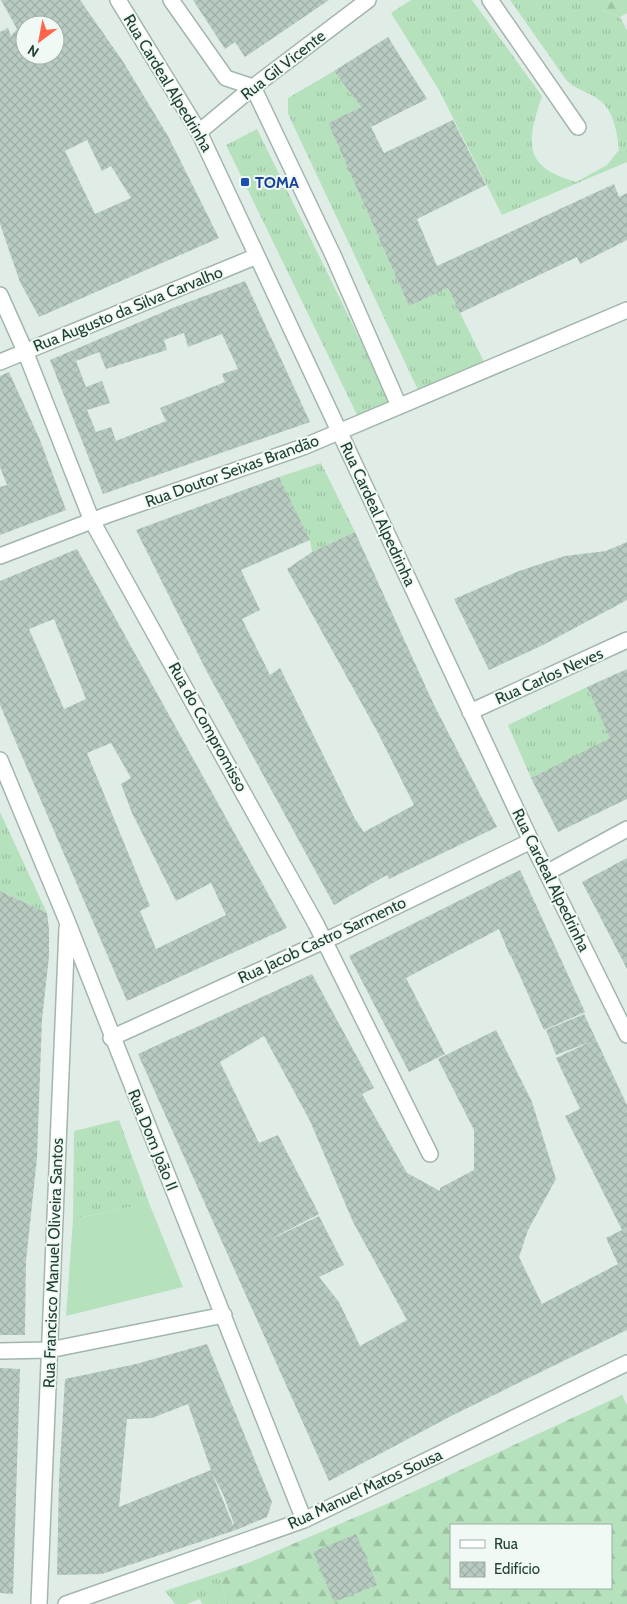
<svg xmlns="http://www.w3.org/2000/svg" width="627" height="1604" font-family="Cabin,sans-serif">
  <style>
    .grass { fill: url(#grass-tufts) }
    .forest { fill: url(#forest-firs); fill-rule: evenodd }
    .garden { fill: #b6e1bd }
    .building { fill: url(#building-cross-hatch); fill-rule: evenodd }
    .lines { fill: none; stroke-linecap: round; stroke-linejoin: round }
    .minor-casing { stroke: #a2b6ad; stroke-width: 18 }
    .minor { stroke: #fff; stroke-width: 15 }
    .transit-dot { fill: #1a4fb4; stroke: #f1f9f4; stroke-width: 2 }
    .labels { text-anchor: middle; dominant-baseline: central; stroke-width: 4; stroke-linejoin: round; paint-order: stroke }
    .street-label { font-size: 16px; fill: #1f4033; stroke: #f1f9f4 }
    .transit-label { font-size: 16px; font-weight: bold; fill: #164399; stroke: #f1f9f4; text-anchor: start }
  </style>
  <defs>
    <pattern id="grass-tufts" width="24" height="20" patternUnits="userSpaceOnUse" patternTransform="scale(1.25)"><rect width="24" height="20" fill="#b6e1bd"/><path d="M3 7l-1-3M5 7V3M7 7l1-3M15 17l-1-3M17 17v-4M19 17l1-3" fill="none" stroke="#9cc2a3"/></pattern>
    <pattern id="forest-firs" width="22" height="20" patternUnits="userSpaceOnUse" patternTransform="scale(1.25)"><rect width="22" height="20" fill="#b6e1bd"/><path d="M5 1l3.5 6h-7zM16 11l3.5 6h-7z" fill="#9cc2a3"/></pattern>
    <pattern id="building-cross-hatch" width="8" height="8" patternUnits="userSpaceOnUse" patternTransform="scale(1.25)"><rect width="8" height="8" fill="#b8cbc1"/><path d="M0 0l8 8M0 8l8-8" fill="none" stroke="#9eafa6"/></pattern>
  </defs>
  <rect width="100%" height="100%" fill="#e0ede6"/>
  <path class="grass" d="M411,0h61l70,96c-16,47 -19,71 34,86l31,-17 12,-15c-2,-18 -5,-40 -21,-51 -10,-7 -21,-9 -31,-18l-57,-81h77l6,7 27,10 7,13v132l-125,53 -63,-125 -48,-77z
    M334,71l27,36 -33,16 81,183 39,-18 39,80 -68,24 -131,-278v-16z
    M257,129l133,272 -29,22 -135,-278z
    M321,463l34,69 -43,20 -2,-12 -31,-63z
    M587,687l24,51 -80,40 -23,-53z
    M0,812l47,101 -47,-22z
    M119,1120l30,83 -76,16 1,-88z
    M219,1573l8,31h-25l-2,-5 -13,5h-12l-10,-13z"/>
  <path class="forest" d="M587,0h40v13l-7,4 -27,-10z
    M622,1395l5,10v199h-400l-8,-31 29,-10 141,-60zM451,1525h160v63h-160z"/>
  <path class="garden" d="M149,1203l34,84 -117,29 7,-97z"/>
  <path class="building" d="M1,0h79l42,60 46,76 51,102 -180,79 -19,-35 -20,-58v-192l8,-4 3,8 6,-7zM25,25h30v30h-30zM87,140l15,31 9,-5 20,32 -36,16 -30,-63z
    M193,0h136l-84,57 -10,-15 -10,7z
    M388,37l39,62 -56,28 13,26 69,-33 33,65 -69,34 20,47 177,-82 5,13 8,-4v47l-47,24 -3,-7 -117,56 -12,-25 -39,18 -81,-183 33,-16 -27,-36z
    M245,281l65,141 -207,72 -53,-134 125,-53zM184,333l4,14 34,-13 16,35 -16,5 3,8 -65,26 6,13 -50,20 -5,-14 -15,5 -9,-22 23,-7 -8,-22 -16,6 -10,-26 23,-9 7,17 61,-19 -3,-10z
    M9,372l31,68 26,70 -66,25v-48l7,-2 -7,-18v-91z
    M279,477l31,63 -69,30 19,40 -18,9 28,56 10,-7 75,151 9,13 50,-27 -36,-72 -91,-164 25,-17 43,-20 79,173 63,122 -108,52 -2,-4 -53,30 -127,-233 -71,-142z
    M627,542v58l-84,45 -54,25 -35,-71 65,-28 46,-15 41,-5z
    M77,549l210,379 -160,73 -127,-296v-124zM54,619l32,80 -22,10 -35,-80zM111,743l20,35 -10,6 11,29 44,88 35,-18 15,32 -70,34 -16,-38 10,-5 -63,-153z
    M627,669v130l-69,33 -27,-54 79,-40 -23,-51z
    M627,858v111l-45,-87z
    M520,870l65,142 -41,18 -33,-74 15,-7 -16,7 -11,-27 -93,49 39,76 -36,18 -60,-116z
    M0,891l47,22 2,16v27l-7,63 -5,139 -11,103 -1,74h-25z
    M312,974l62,114 -12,6 45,79 33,18v-3l34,-18v-40l-36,-71 58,-29 36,72 24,77 -28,51 -9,27 23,47 76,-40 -12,-26 16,-8 -57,-114 15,-7 -24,-51 36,-17 -36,14 -10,-25 38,-16 43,91v225l-172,84 -126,67 -191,-427zM264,1036l46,85 43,101 54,98 -47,26 -21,-44 -20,-25 25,-12 -25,-49 -58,28 58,-30 -41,-79 -19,8 -39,-81z
    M207,1344l65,158 -5,15 -31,13 -134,44 -45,1 2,-96 6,-100 71,-15zM188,1404l23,66 -92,37 8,-88 25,-1zM212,1473l11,21 11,30 -1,1z
    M0,1368l20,1 -7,225 -13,-1z
    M356,1534l21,51 -43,17 -21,-50z"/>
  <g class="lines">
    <g class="minor-casing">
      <path id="minor" d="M118,0l81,132 332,709 96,194
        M171,0l55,78 27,9 80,168 66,151
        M490,0l88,127
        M199,132l54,-45 115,-87
        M0,295l25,56 67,170 224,403 114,230
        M0,362l257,-106
        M0,556l107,-41 196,-68 324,-137
        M470,712l157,-72
        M0,760l67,161 237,599
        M548,872l79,-43
        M111,1038l224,-102 196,-95
        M0,1351l49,-1 175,-35
        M39,1604l28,-676
        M66,1604l238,-84 323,-157"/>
    </g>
    <use href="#minor" class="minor"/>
  </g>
  <rect class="transit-dot" x="240" y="177" width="10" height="10" rx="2.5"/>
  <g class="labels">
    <g class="street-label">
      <text transform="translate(283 65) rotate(-38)">Rua Gil Vicente</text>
      <text transform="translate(168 83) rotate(59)">Rua Cardeal Alpedrinha</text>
      <text transform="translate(128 309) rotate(-22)">Rua Augusto da Silva Carvalho</text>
      <text transform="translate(232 471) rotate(-20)">Rua Doutor Seixas Brandão</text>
      <text transform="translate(378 514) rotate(65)">Rua Cardeal Alpedrinha</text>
      <text transform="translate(549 676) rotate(-24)">Rua Carlos Neves</text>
      <text transform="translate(208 727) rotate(61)">Rua do Compromisso</text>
      <text transform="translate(551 880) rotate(64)">Rua Cardeal Alpedrinha</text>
      <text transform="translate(322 940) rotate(-25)">Rua Jacob Castro Sarmento</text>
      <text transform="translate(153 1140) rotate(68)">Rua Dom João II</text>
      <text transform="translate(53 1263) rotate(-88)">Rua Francisco Manuel Oliveira Santos</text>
      <text transform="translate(365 1489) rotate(-25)">Rua Manuel Matos Sousa</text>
    </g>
    <g class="transit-label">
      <text x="255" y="182">TOMA</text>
    </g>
  </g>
  <rect x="450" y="1524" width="162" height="65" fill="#f1f9f4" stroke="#9dafa7"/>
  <rect x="460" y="1540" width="25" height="8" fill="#ffffff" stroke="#9dafa7"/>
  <text x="494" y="1549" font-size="15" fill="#1f4033">Rua</text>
  <rect x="460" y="1562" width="25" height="15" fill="url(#building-cross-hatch)" stroke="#9dafa7"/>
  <text x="494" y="1574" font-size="15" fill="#1f4033">Edifício</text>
  <g transform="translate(40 40) rotate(212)"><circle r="24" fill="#f1f9f4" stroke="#9dafa7"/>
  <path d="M0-4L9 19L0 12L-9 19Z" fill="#ff654c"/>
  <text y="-8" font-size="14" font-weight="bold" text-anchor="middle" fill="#1f4033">N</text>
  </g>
</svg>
